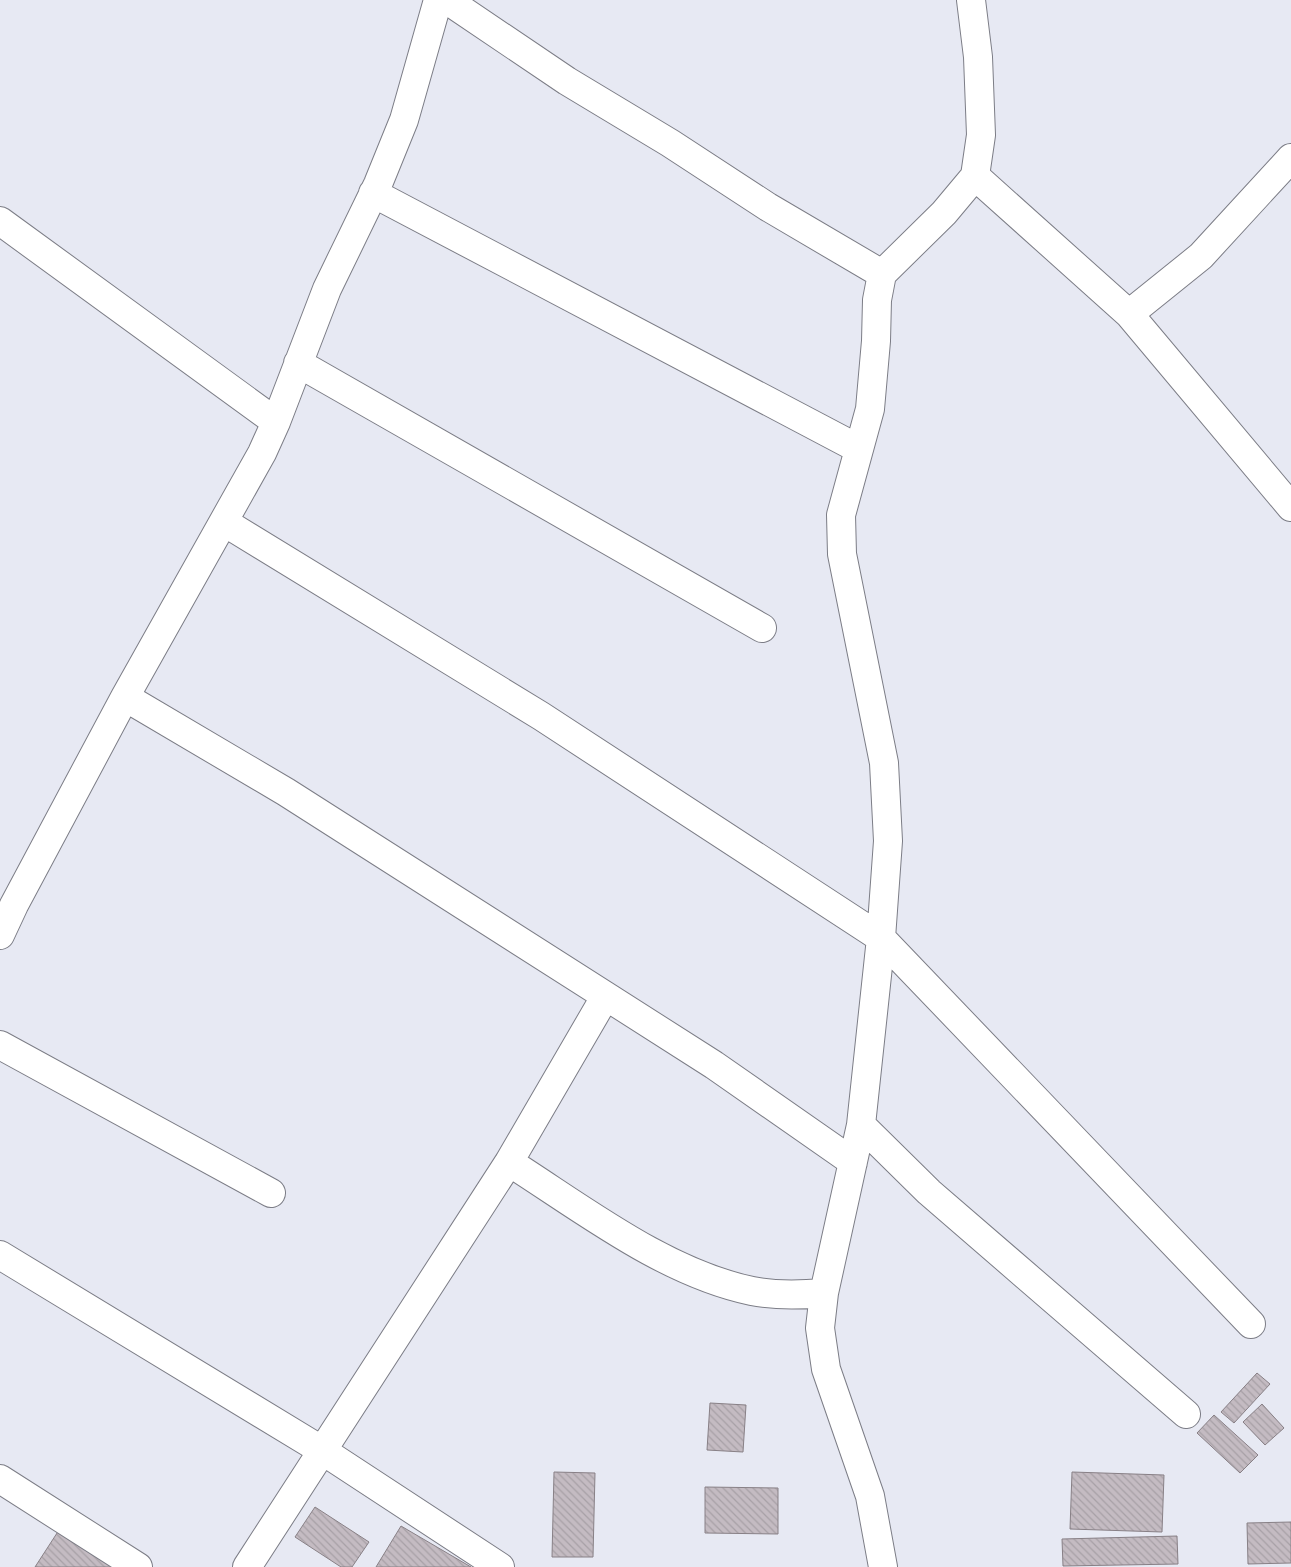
<svg xmlns="http://www.w3.org/2000/svg" width="1291" height="1567" font-family="'Fira Sans',sans-serif">
  <style>
    .building { fill: url(#building-back-hatch); stroke: #888086 }
    .lines { fill: none; stroke-linecap: round; stroke-linejoin: round }
    .street-casing { stroke: #7c7d86; stroke-width: 30 }
    .street { stroke: #fff; stroke-width: 28 }
  </style>
  <defs>
    <pattern id="building-back-hatch" width="6" height="6" patternUnits="userSpaceOnUse" patternTransform="scale(1.25)"><rect width="6" height="6" fill="#c4bbc2"/><path d="M-1 5l2 2M0 0l6 6M5-1l2 2" fill="none" stroke="#a7a0a6"/></pattern>
  </defs>
  <rect width="100%" height="100%" fill="#e7e9f3"/>
  <path class="building" d="M1257,1373l13,11 -36,39 -13,-11z
    M710,1403l36,2 -3,47 -36,-2z
    M1262,1404l22,24 -19,17 -22,-23z
    M1214,1415l44,40 -18,18 -43,-40z
    M554,1472l41,1 -2,84h-41z
    M1072,1472l92,3 -2,57 -92,-3z
    M705,1487l73,1v46l-73,-1z
    M315,1507l54,35 -17,25h-11l-46,-30z
    M1291,1522v41l-43,1 -1,-41z
    M401,1526l70,41h-95z
    M59,1530l55,34 -2,3h-77z
    M1177,1536l1,28 -115,2 -1,-27z"/>
  <g class="lines">
    <g class="street-casing">
      <path id="street" d="M447,0l120,81 103,62 98,64 114,67
        M975,176l154,138 162,193
        M373,193l486,256
        M0,221l276,201
        M1129,314l72,-58 90,-98
        M298,363l464,265
        M224,522l317,194 340,222 370,386
        M125,697l161,95 428,273 139,97
        M0,935l14,-30 111,-208 137,-244 14,-31 51,-133 51,-105 26,-64 34,-120
        M0,1045l271,148
        M861,1125l68,67 257,222
        M509,1162c74,47 156,111 243,129 24,5 48,4 72,2
        M0,1255l323,196 177,116
        M0,1479l138,88
        M247,1567l262,-405 96,-165
        M883,1567l-13,-71 -44,-127 -6,-41 4,-35 37,-168 20,-187 7,-97 -4,-78 -42,-209 -1,-39 29,-106 6,-68 1,-41 5,-26 62,-61 31,-37 6,-41 -3,-78 -7,-57"/>
    </g>
    <use href="#street" class="street"/>
  </g>
</svg>
